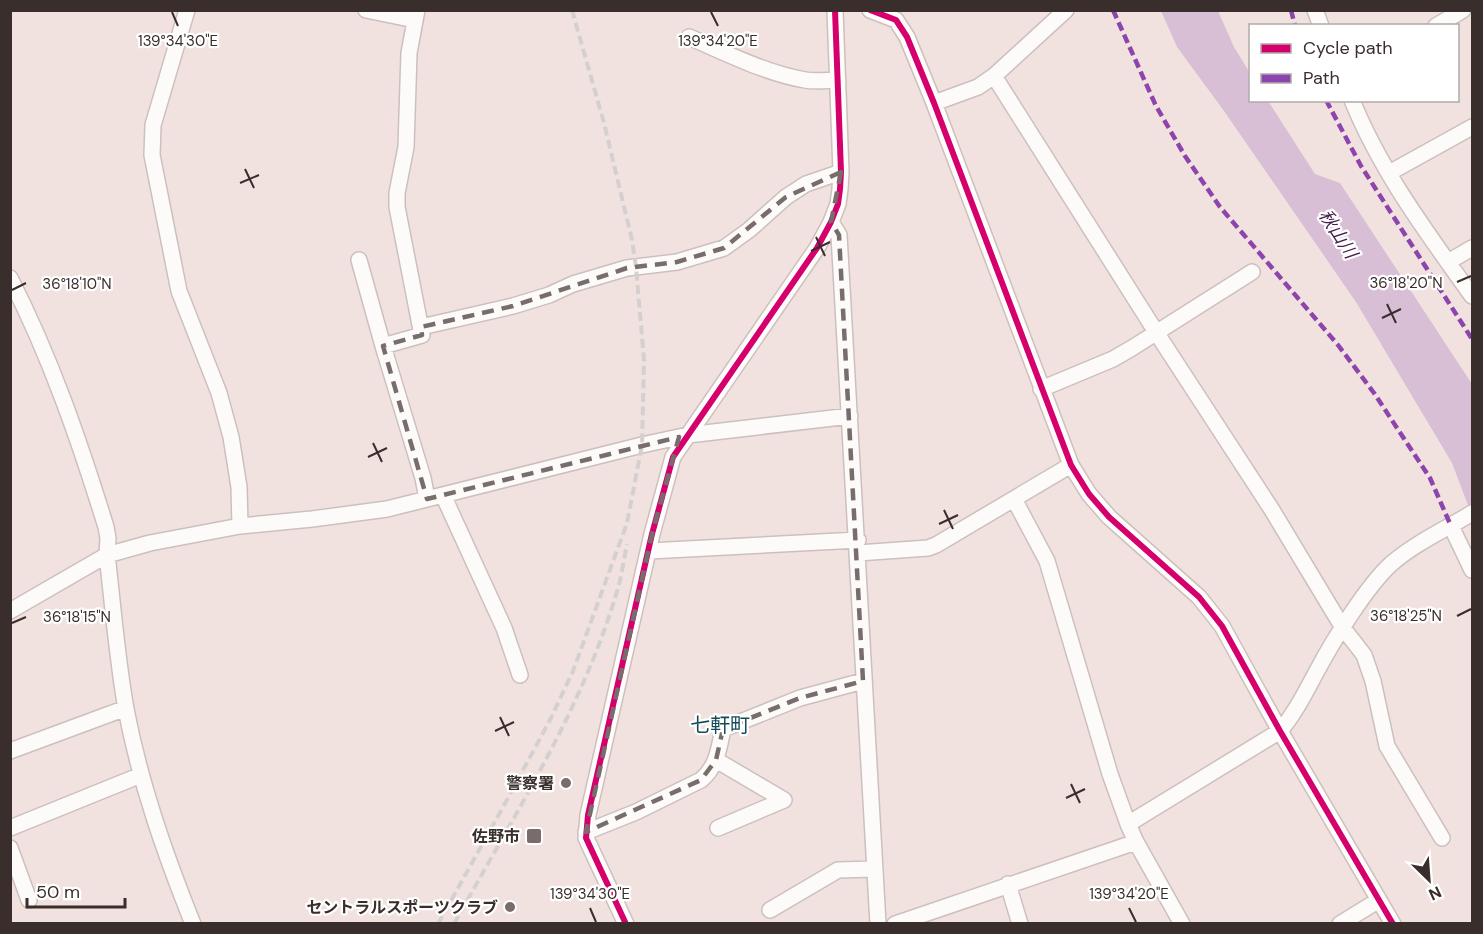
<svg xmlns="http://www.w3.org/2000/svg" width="1483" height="934" font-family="'DM Sans','Noto Sans JP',sans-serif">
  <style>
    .water { fill: #d8bfd5 }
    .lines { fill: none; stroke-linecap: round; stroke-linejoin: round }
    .minor-casing { stroke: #ccc0be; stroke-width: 18 }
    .minor { stroke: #fdfbfa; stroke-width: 15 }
    .rail { stroke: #d5d0d0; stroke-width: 4; stroke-dasharray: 9 4.5; stroke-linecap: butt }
    .quiet { stroke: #8e44ad; stroke-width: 4.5; stroke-dasharray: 9 4.5; stroke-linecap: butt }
    .cycleway-casing { stroke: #fff; stroke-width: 10 }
    .cycleway { stroke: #d6006c; stroke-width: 6 }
    .marked { fill: none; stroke: #796d6b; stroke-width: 4.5; stroke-dasharray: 12 8; stroke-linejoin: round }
    .ticks { fill: none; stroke: #392e2c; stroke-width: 2 }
    .poi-dot { fill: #796d6b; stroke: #fff; stroke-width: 2 }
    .labels { text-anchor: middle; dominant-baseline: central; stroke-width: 4.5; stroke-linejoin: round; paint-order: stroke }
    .poi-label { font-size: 16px; font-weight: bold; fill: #392e2c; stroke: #fff; text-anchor: end }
    .water-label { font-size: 18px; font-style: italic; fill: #46214c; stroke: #fff }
    .quarter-label { font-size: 20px; fill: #144958; stroke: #fff }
    .ticks-label { font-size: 15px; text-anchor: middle; fill: #392e2c; stroke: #fff; stroke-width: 4.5; stroke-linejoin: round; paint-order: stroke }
  </style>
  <rect width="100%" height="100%" fill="#f1e2df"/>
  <path class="water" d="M1161,11h57l16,36 16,26v27l18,1 47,73 25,9 132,201v132l-20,-53 -96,-161 -132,-191 -47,-64z"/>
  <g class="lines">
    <g class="minor-casing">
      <path id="minor" d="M187,10l-34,115 -1,30 27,136 40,102 12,44 8,50 1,39
        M366,10l49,10
        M417,10l-8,43 -3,94 -9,46v14l25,128 -39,11 40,132 4,21
        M870,10l26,10 11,17 27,66 137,362 18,29 20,23 90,80 23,29 58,105 113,193
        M1315,10l6,16
        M1436,26l27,-16
        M689,37c37,16 76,36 116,43 11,2 23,0 33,0
        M994,76l162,256 116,178 71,118 21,27 9,26 14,65 55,92
        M1352,100c29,72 76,134 120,196
        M934,103l44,-16 16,-11 72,-66
        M1389,173l83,-46
        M831,222l8,13 39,689
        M359,260l24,86
        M1448,262l24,-14
        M10,278c41,80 70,165 96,249l2,11 -1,17c6,51 10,104 19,154 14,74 39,145 67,215
        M421,327l92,-21 36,-11 24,-11 54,-16 50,-6 47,-14 25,-18 37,-33 20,-13 35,-12
        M1041,389l72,-30 19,-11 120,-76
        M443,495l61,133 16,47
        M1014,499l33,62 63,213 18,50
        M1451,526l21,44
        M649,551l209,-11
        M858,553l70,-5 8,-3 135,-80
        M10,611l97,-56 43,-12 90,-17 72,-7 75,-10 255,-64 46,-10 162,-19
        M10,751l116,-43
        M716,760l68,40 -66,28
        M10,828l131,-53
        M586,832l50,-20 65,-32c16,-13 18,-32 22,-51l77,-31 63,-17
        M10,848l19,52
        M1008,884l12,40
        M770,910l68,-40 37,-1
        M626,924l-40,-86 2,-23 64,-281 21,-77 144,-209 14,-26 7,-18 2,-15 1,-17 -6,-162
        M895,924l241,-82
        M1182,924l-46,-82 -8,-18 152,-93c16,-19 26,-40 38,-62 16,-30 49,-83 73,-105 24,-21 55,-35 81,-51
        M1340,924l39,-24"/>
    </g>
    <use href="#minor" class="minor"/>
    <path class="rail" d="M438,924l70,-126 42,-78 23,-49 54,-148 15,-78 2,-85 -8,-93 -4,-27 -28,-117 -32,-113
      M454,924c60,-109 129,-215 164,-336 4,-14 6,-30 9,-44"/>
    <path class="quiet" d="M1113,10l43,96 29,50 35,51 118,138 36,48 56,85 21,48
      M1291,10l4,16
      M1326,100l35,66 111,173"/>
    <g class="cycleway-casing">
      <path id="cycleway" d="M870,10l26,10 11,17 27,66 137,362 18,29 20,23 90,80 23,29 58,105 113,193
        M626,924l-40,-86 2,-23 64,-281 21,-77 144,-209 14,-26 7,-18 2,-15 1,-17 -6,-162"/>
    </g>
    <use href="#cycleway" class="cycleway"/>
  </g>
  <path class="marked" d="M841,172l-10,50 8,13 24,446 -63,17 -77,31 -7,31 -15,20 -115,52 66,-298 27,-97 -252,62 -44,-153 39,-11 -1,-8 92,-21 114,-38 50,-6 47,-14 62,-51z"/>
  <path class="ticks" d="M172,12l6,14M711,12l7,14M245,169l9,19M240,183l19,-8M816,237l9,19M811,251l19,-9M1457,282l14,-6M12,290l14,-7M1387,304l9,19M1382,318l19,-9M373,443l9,19M368,457l19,-9M944,510l9,19M939,524l19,-9M1457,616l14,-7M12,623l14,-6M500,717l9,19M495,731l19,-9M1071,784l9,19M1066,798l19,-9M590,908l6,14M1129,908l7,14"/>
  <g class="poi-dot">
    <circle cx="566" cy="783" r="6"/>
    <rect x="526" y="828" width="16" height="16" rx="3"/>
    <circle cx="510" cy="907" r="6"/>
  </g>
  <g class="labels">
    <g class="poi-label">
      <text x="554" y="783">警察署</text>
      <text x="520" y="836">佐野市</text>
      <text x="498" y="907">セントラルスポーツクラブ</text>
    </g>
    <g class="water-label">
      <text transform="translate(1338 234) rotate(57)">秋山川</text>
    </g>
    <g class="quarter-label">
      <text x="720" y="725">七軒町</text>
    </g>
  </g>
  <g class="ticks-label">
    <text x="178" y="46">139°34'30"E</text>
    <text x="718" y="46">139°34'20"E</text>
    <text x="1406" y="288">36°18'20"N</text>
    <text x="77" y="289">36°18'10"N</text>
    <text x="1406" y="621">36°18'25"N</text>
    <text x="77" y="622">36°18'15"N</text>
    <text x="590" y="899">139°34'30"E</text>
    <text x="1129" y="899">139°34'20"E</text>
  </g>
  <rect width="1483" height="934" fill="none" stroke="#392e2c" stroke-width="24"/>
  <rect x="1249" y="24" width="210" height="78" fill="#ffffff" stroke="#b0abab" stroke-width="1.5"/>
  <rect x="1261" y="44" width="30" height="9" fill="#d6006c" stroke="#b0abab" stroke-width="1.5"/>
  <text x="1303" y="54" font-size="18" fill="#392e2c">Cycle path</text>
  <rect x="1261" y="74" width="30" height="9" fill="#8e44ad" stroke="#b0abab" stroke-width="1.5"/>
  <text x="1303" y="84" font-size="18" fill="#392e2c">Path</text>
  <g transform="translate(1429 880) rotate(155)" stroke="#ffffff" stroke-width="4.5" paint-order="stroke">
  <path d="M0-4.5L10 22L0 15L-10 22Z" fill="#392e2c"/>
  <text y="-9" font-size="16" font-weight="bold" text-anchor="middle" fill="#392e2c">N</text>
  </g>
  <path d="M27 898v9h98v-9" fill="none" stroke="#392e2c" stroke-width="3"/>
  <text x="36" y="898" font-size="18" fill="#392e2c" stroke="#ffffff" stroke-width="4.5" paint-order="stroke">50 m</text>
</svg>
